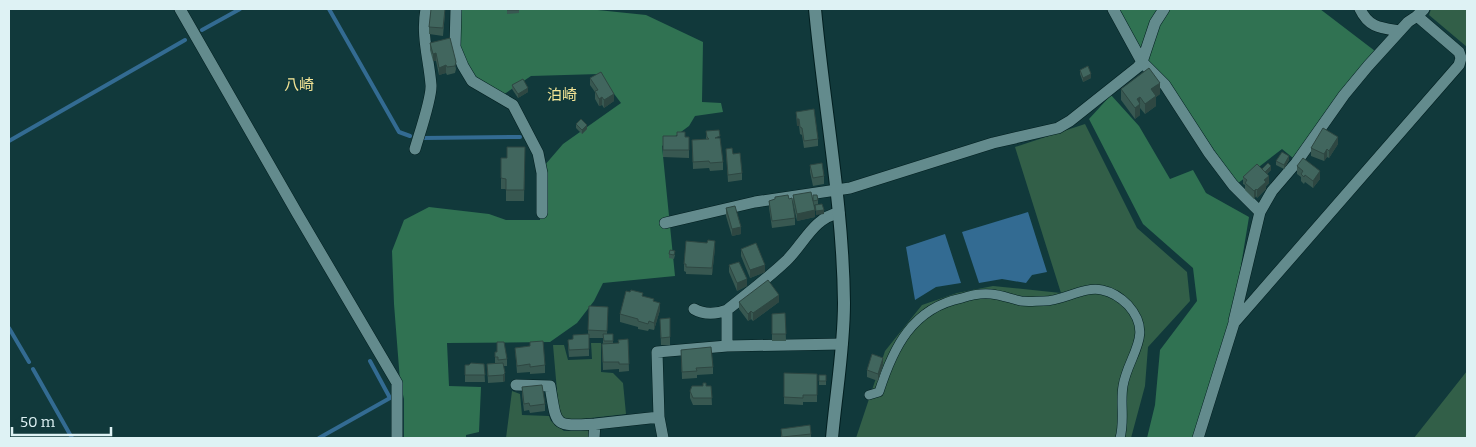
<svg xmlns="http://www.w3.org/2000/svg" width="1476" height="447" viewBox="0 0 1476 447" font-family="Bitter,'Noto Sans JP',serif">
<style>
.green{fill:#325f48}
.forest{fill:#307252}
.water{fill:#336b92}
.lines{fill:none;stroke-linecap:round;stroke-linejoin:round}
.stream{stroke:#336b92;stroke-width:4}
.pedestrian-casing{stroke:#021f20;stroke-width:10}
.minor-casing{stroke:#021f20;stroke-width:12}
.tertiary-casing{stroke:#021f20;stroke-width:14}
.pedestrian{stroke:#638b8d;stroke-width:9}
.minor{stroke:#638b8d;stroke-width:11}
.tertiary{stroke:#638b8d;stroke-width:12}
.wall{fill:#385851}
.shaded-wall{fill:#2e4742}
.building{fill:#41665e;stroke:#2e4742}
.labels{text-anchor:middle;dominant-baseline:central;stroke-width:4;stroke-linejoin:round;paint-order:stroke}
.quarter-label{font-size:15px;fill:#f4e596;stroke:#11393b}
</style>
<rect width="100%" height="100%" fill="#11393b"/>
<!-- green -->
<path class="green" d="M1431,9H1467V47L1429,15Z
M1085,124L1137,228L1187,272L1190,301L1148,347L1145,386L1131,438H856L885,351L922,305L957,293L993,286L1061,293L1015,147Z
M591,343H601V372L613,373L623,383L626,414L564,421L559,414L553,345H564L568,360L592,359Z
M1467,371V438H1414Z
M512,391L520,394L522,415L549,416L551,421L564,431L591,430L589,438H506Z"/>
<!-- forest -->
<path class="forest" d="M461,9H588L646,15L703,42L702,102L721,103L723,112L695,116L689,126L662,146L675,276L603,283L594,301L577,323L550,342L447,343L449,386L481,387L479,432L466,435V438H404V399L400,381L394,304L392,251L404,220L429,207L489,214L506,220H540L538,173L563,144L621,103L599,74L531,76L503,95L475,78L460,55Z
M1118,9H1160L1141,49Z
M1169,9H1320L1375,51L1293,158L1282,149L1237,184L1171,86L1146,58L1159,24Z
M1111,95L1139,126L1170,179L1193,170L1206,193L1249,217L1233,314L1194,438H1147L1155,405L1160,350L1197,301L1193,268L1143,224L1089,119Z"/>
<!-- water -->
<path class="water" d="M1028,212L1047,272L1032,275L1026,283L1002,279L979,283L962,232Z
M945,234L961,283L936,287L915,300L906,247Z"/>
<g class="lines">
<!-- stream -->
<path class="stream" d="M329,9L399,132L410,136
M202,30L240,9
M423,138L520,137
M9,141L185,40
M9,328L29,362
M33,369L72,438
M319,438L390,398L370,361"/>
<!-- pedestrian casing -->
<g class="pedestrian-casing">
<path id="pedestrian" d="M869,395L879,392C893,348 912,308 962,298C971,295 981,293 991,294C1002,295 1011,299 1021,301C1028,302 1036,301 1044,301C1063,301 1083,286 1102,290C1112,292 1121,298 1128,305C1155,335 1128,355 1123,386C1120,403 1125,421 1120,438"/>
</g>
<!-- minor casing -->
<g class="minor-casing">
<path id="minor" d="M180,9L297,213L397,383V438
M456,9L455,47L463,66L472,81L513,105L538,153L542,173V213
M1113,9L1142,62L1165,85L1209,153L1233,185L1260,212
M1360,9C1369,28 1381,28 1400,31
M415,149C419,135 432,98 431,85C429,59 421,36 426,9
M665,223L755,202L850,188L993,143L1058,128L1070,121L1138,67L1142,62L1155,23L1164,9
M694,309C704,315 717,314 727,310
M1234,321L1260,212L1272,191L1296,163L1344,95L1368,66L1408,22L1417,16
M727,346V310C747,294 768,278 786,261C803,245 814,217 839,213
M516,385L550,386C557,427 553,426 595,424
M594,438L595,424L659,417
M663,438L659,417L657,352L727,346L842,344
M1198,438L1234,323L1459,65L1461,58L1459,52L1417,16L1424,9"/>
</g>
<!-- tertiary casing -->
<g class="tertiary-casing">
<path id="tertiary" d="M815,9C824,107 843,204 844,303C844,348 836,393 832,438"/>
</g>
<!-- pedestrian -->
<use href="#pedestrian" class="pedestrian"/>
<!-- minor -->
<use href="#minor" class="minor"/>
<!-- tertiary -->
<use href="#tertiary" class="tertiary"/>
</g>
<!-- wall -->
<path class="wall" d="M507,9L519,10V13L507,14Z
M445,13L443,36L429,34V27Z
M450,38L456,69L455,73L447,75L446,73L439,75L436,61H433L430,50V43Z
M1080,70L1091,78L1083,82L1080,74Z
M590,78L614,101L604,108L602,105L599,106L595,99V92L590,85Z
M512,85L528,92L518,98L512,89Z
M1121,89L1160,94L1156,97V106L1145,114L1140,108V115L1135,119L1121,100Z
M796,112L818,139V146L804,148L802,135L800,134L799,126H797Z
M576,124L587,129L582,134L576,128Z
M706,131L723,162V170L710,171L709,168L693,169L692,140L706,139Z
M663,136L689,137V158L663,157Z
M1338,144L1329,158L1327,157L1324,161L1311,156V148Z
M525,147L524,201H506V189H501V178L507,158Z
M726,149L733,154L742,173V180L728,182Z
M1289,160L1284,169L1276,165V161Z
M810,165L824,176V184L813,186L810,172Z
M1297,166L1320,179L1313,188L1305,182L1304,184L1301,181V177L1297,174Z
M1262,169L1271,170L1267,174L1269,183L1266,186V189L1257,198L1256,196L1254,199L1245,190V185L1243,184V177Z
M793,195L813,198L818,200V204L814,205L815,217L797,221L793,203Z
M775,197L789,199L795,218V225L772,228L769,208V201L775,200Z
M726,208L741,234L732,236L726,216Z
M715,248L712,275L686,274V272L684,271V264Z
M741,249L765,272L750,278L741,256Z
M669,254L675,255L674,259L669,258Z
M729,265L747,286L737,291L729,272Z
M643,296L654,301L660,310L654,330L649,329L648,331L638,329V327L620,322V314Z
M739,302H779L753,321L751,319L748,321L739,309Z
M589,306L608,307L607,334H613V344L619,343L628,339L629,371L619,372V369L603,370L602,344H603V338H589V356L569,357L568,347V340L573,339L588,334Z
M785,313L786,341H772V314Z
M670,318V345H661L660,319Z
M530,342L545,365V373L530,374V372L517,373L515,348L530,346Z
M681,350L713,367V374L697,375V378L682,379Z
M495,352L507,359V366H503L505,381L503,382L488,383L487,364L495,363Z
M484,364L485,382H465V365Z
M883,365L878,381L867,377V370Z
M784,373L817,374V402H803V405L784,404Z
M819,375H826V385H819Z
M706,386H711L712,405H693L690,398V391Z
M522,387L545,404V411L530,413L529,410L524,411L522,395Z
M781,429L811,434V438H781Z"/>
<!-- shaded-wall -->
<path class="shaded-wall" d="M436,53V61H433V54Z
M446,65V73L439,75V68Z
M1091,74V78L1083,82V78Z
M1160,83V94L1156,97V106L1145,114V104L1151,89Z
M528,88V92L518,98V94Z
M614,94V101L604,108V100Z
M602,97V105L599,106V99Z
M1140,97V115L1135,119V108L1137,99Z
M797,119H799V126H797Z
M587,125V129L582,134V130Z
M1338,137V144L1329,158V151Z
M1327,149V157L1324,161V154Z
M1289,156V160L1284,169V165Z
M1271,166V170L1264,176V173Z
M1320,171V179L1313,188V181Z
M1269,176V183L1266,186V189L1257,198V190L1264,180Z
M1256,189V196L1254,199V191Z
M815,210V217L797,221V214Z
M824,210V214L816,215V211Z
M741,227V234L732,236V229Z
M715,241V248L712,275V268Z
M765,265V272L750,278V270Z
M747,279V286L737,291V283Z
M779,295V302L753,321V313Z
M660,303V310L654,330V323Z
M751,311V319L748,321V314Z
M883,358V365L878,381V374Z
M505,373V381L503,382V375Z"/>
<!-- building -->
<path class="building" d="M431,9H445L443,28L429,27Z
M507,9H519V10H507Z
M450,38L456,62L455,66L447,67L446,65L439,68L436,53L433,54L430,43Z
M1088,66L1091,74L1083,78L1080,70Z
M1149,68L1160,83L1151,89L1156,96L1145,104L1140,97L1137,99L1140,104L1135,108L1121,89Z
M601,72L614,94L604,100L602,97L599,99L595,91L598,90L590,78Z
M523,79L528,88L518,94L512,85Z
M814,109L818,139L804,141L802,128L800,127L799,119H797L796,112Z
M581,119L587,125L582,130L576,124Z
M1323,128L1338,137L1329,151L1327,149L1324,154L1311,148Z
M719,130L720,136L715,138H720L723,162L710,163L709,161L693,162L692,140L709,139L707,137L706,131Z
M677,132H685V137H689V150H663V136H677Z
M507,147H525L524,190H506V179L501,178V158H507Z
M732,148L733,154L740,153L742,173L728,175L726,149Z
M1282,152L1289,156L1284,165L1276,161Z
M1303,158L1320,171L1313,181L1305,175L1304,177L1301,174L1303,171L1297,166Z
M822,163L824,176L813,178L810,165Z
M1268,163L1271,166L1265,172L1262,169Z
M1257,164L1269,176L1264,180L1266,182L1257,190L1256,189L1254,191L1245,183L1247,180L1243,177Z
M811,192L815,210L797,214L793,195Z
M788,195L789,199L792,198L795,218L772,221L769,201L775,199V197Z
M813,195H817L818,200L813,201Z
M822,204L824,210L816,211L815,205Z
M735,206L741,227L732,229L726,208Z
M708,240L715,241L712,268L686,267V264H684L686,241L707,243Z
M756,243L765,265L750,270L741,249Z
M670,250L675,251L674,255L669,254Z
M739,262L747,279L737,283L729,265Z
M768,280L779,295L753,313L751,311L748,314L739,302Z
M631,290L643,293L642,296L654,299L653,301L660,303L654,323L649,321L648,324L638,321V319L620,314L626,291L630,292Z
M589,306L608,307L607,331L588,330Z
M785,313L786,334H772V314Z
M670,318V337L661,338L660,319Z
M589,334V349L569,350L568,340L573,339V335Z
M603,334H613V341H604Z
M628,339L629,364H619V362H603L602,344L619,343L618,340Z
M543,341L545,365L530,367V364L517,366L515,348L530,346V342Z
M497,342H504L507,359L498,360V357H495V352H497Z
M711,347L713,367L696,368L697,371L682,372L681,350Z
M872,354L883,358L878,374L867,370Z
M471,363L484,364L485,375H465V365H469Z
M503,363L505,373L503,375L488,376L487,364Z
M784,373L817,374V395H803V398L784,397Z
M819,375H826V381H819Z
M703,383H706V386H711L712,398H693L690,391L692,386H703Z
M542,385L545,404L530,406L529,403L524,404L522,387Z
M810,425L811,434L782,437L781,429Z"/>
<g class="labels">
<!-- quarter labels -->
<g class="quarter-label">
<text x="299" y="85">八崎</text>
<text x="562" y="95">泊崎</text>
</g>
</g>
<!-- border -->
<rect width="1476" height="447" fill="none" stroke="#def2f4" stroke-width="20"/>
<!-- scale -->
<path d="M12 427v8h99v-8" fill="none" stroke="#def2f4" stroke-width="2.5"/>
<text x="20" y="427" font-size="15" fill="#def2f4" stroke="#11393b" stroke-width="4" paint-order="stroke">50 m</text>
</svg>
